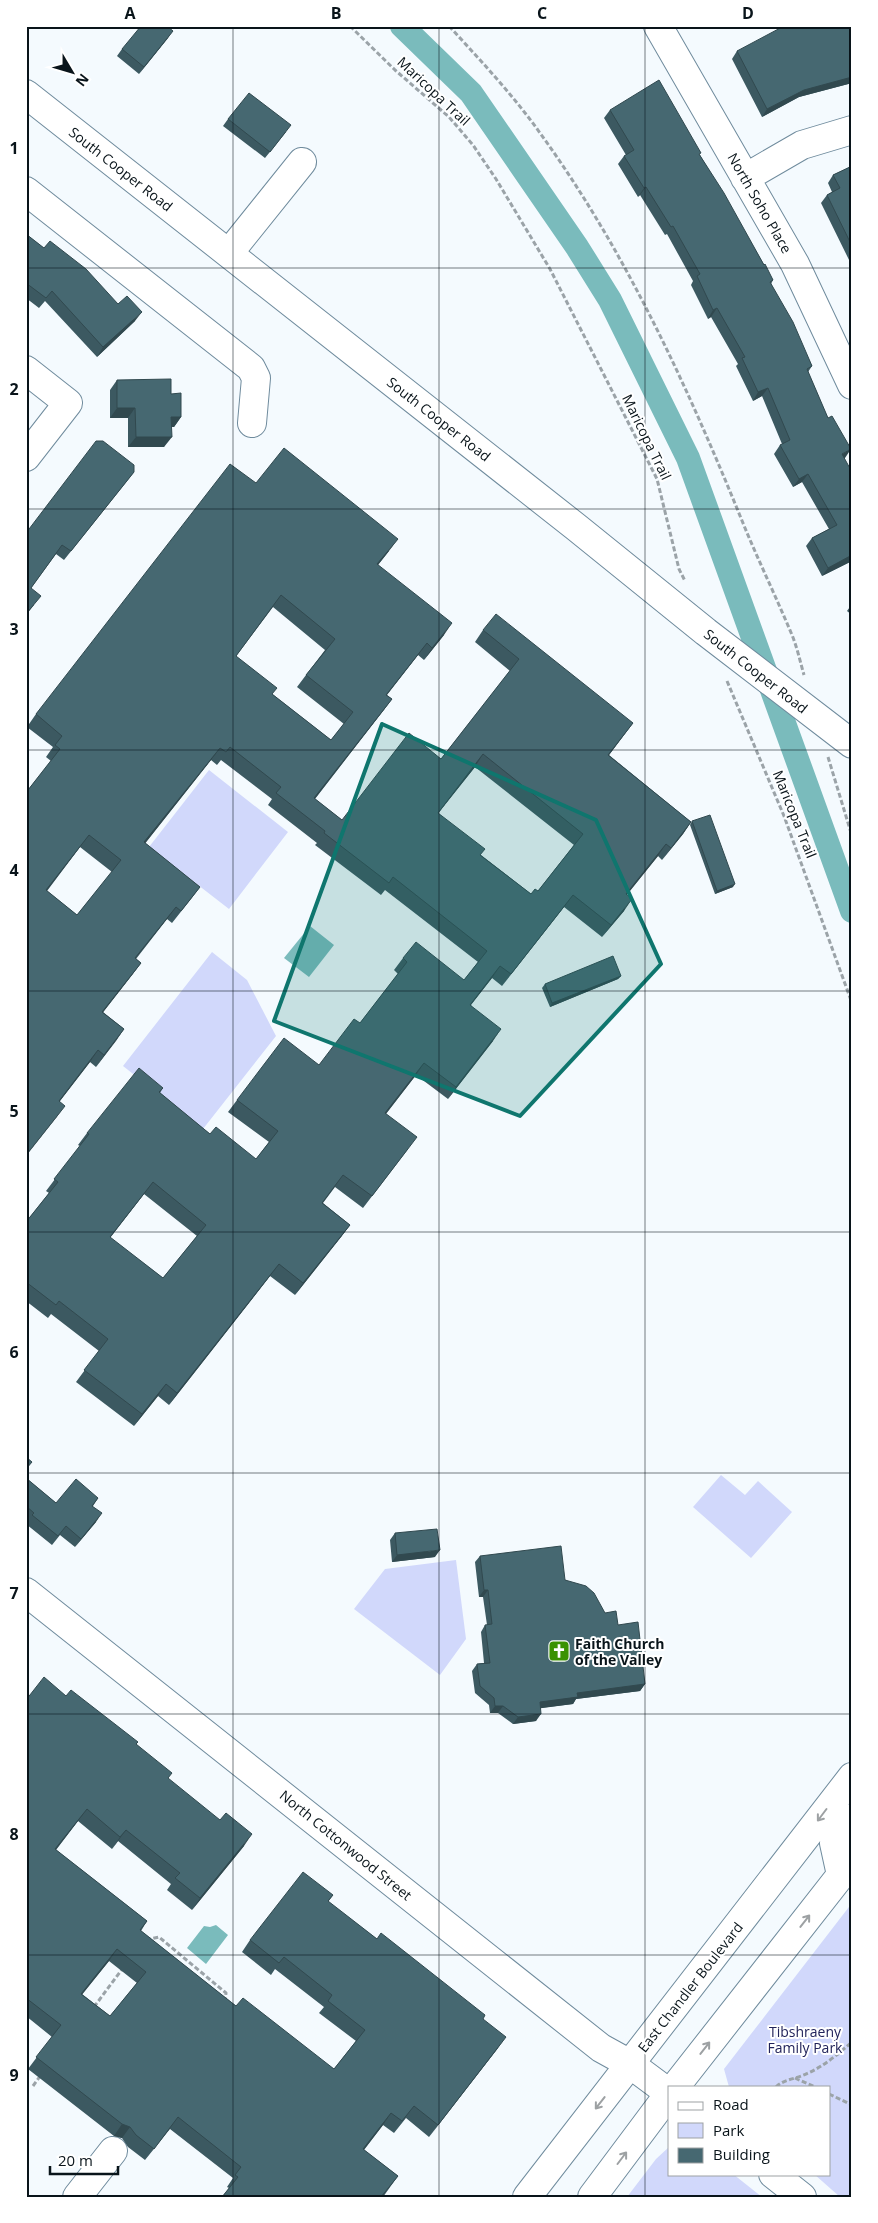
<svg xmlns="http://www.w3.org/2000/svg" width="878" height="2223" viewBox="0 0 878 2223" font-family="'Open Sans',sans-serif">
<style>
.green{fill:#d1d8fb}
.water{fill:#7abbbc}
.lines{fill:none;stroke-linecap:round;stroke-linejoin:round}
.canal{stroke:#7abbbc;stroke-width:24}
.minor-casing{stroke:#6f8b9d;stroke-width:30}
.major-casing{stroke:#6f8b9d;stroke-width:30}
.path{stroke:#9ba3a8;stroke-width:3;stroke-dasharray:5 2.5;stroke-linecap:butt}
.minor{stroke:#fff;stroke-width:28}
.major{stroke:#fff;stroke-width:28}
.wall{fill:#3c5961;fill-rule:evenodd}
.shaded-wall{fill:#31494f}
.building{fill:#466871;stroke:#31494f;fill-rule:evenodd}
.oneway{stroke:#9da1a3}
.marked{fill:#0f766e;fill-opacity:0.2;stroke:#0f766e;stroke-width:4;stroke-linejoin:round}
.grid{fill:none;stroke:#09141a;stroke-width:1;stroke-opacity:0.55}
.labels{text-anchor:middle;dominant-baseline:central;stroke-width:4;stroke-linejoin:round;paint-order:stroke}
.street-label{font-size:14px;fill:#09141a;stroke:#fff}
.poi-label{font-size:14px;font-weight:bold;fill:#09141a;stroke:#fff;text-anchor:start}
.park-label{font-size:14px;fill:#21235a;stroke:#fff}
.neatline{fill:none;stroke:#09141a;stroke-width:2}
.grid-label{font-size:16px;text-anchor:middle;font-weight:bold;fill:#09141a}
</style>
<rect width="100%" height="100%" fill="#f4fafe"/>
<!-- green -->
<path class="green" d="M209,770L288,832L229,909L149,847Z
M212,952L247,980L276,1036L203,1129L123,1066Z
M721,1475L745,1495L758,1481L792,1512L751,1558L693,1507Z
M456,1560L466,1639L440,1675L354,1609L385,1569Z
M852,1903V2197H840L814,2174H829V2087H729L724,2069Z
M669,2147V2174H733L762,2197H627L656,2159Z"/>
<!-- water -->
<path class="water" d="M310,926L334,945L309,977L284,958Z
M216,1925L228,1935L206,1964L187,1948L204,1926L210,1927Z"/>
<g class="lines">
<!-- canal -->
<path class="canal" d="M402,26L471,93L577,247L610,300L688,458L852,911"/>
<!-- minor casing -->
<g class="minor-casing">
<path id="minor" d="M658,26L795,264L852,385
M745,178L802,145L852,130
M26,191L251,368L256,378L252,423
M229,253L302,162
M26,370L68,403L26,457
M26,1592L601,2048L630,2064L669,2093
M773,2174L802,2197
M77,2197L113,2151"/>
</g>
<!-- major casing -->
<g class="major-casing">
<path id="major" d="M26,94L576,527L706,632L852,744
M841,1875L834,1843L852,1818
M675,2087L852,1861
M527,2197L852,1777
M592,2197L669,2094"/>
</g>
<!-- path -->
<path class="path" d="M350,26L395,70L449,117L473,145L496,179L550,269L657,479L679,569L685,581
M449,26C481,61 513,95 540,133C627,253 689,390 745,528C760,564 777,599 792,635C797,647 800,661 804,675
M727,681L784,816L852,1003
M828,757L852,836
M146,1940L159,1937L226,1993L225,2001
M94,2007L123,1968
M795,2078L815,2087
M33,2086L41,2075
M776,2087C784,2079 796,2079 806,2074C823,2067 838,2054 852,2042
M829,2094L852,2105"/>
<!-- minor -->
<use href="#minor" class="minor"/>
<!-- major -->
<use href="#major" class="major"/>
</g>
<!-- wall -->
<path class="wall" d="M852,26V83L799,97L762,117L732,59L737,51L814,28Z
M168,38L139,74L117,56L122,49Z
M610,110L700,155L773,280L771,284L812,366L808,372L845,458H844L852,561L822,576L806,546L812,538L829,529L802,482L793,487L774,454L780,445L782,444L762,396L753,401L736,366L738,364L711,317L708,319L691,285L693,281L667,234L665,235L640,195L638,197L618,164L624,156L626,155L604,118Z
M228,119L286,132L265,158L223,126Z
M852,166V266L821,203L827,195L832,192L828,183L833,175Z
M26,234L135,321L97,357L45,301L39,308L26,298Z
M117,380L171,394L181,417L174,427H171L164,447H128V418H110V390Z
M134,472L127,481L64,560L56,554L31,588L34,605L26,615V533Z
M256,483L389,551L378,565L444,635L424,660L418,655L387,695L392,699L383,711L315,799L342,820L441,759L510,671L475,642L483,630L633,723L609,755L691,822L683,834L662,860L658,856L627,894L624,911L602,937L564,907L502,986L492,978L471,1005L493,1041L448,1099L416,1075L386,1114L408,1149L363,1208L335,1187L323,1203L350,1225L341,1237L295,1295L270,1276L169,1405L158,1396L134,1426L76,1382L99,1351L51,1314L48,1318L26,1301V1222L49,1193L46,1191L80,1146L78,1145L87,1133L163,1088L160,1093L210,1134L256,1159L269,1142L228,1112L237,1100L319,1065L360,1023L398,974L394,970L403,958L464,980L478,962L385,890L381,895L315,845L317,843L268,805L272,799L221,760L217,765L211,760L145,843L200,887L191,899L172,923L167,919L136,959L141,963L132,975L103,1012L124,1029L96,1067L90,1062L59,1102L56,1118L28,790L51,761L46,757L53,747L27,727L36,714ZM273,607L325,650L306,675L297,687L344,724L331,740L272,694L236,656ZM475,767L574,845L538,891L531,894L481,855L438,813ZM80,847L112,872L77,915L47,891ZM144,1194L197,1236L163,1278L110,1238Z
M852,604V615L847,611Z
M692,821L733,887L715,894L690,825Z
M621,976L618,979L550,1007L542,988L545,984Z
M26,1478L56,1503L98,1498L93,1506L96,1522L75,1547L60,1535L52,1545L26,1524L28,1521L26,1520Z
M395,1533L435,1557L392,1562L390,1540Z
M480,1556L565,1580L605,1613L618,1625L645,1684L640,1691L576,1699L573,1704L540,1708L536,1721L513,1724L498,1713H490L489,1705L475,1693L472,1671L477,1664L484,1663L481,1632L485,1625H487L483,1597H479L475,1562Z
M66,1696L136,1744L168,1779L244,1846L192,1910L167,1890L171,1884L118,1841L112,1849L78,1821L56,1850L147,1921L141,1931L236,2006L334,2069L356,2041L319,2013L324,2007L275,1969L271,1975L242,1952L250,1940L333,1895L328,1902L483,2019L498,2048L429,2137L406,2118L394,2133L383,2125L364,2150L398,2176L383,2197H222L229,2188L227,2187L233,2178L170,2129L145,2160L128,2147L122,2138L114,2136L28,2069L52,2037L26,2016V1700ZM109,1961L137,1983L110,2016L82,1994Z"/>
<!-- shaded-wall -->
<path class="shaded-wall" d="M173,31L168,38L139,74L144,67Z
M852,77V83L799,97L762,117L767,109L804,90Z
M646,187L640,195L638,197L644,188Z
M717,308L711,317L708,319L713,310Z
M142,312L135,321L97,357L103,347Z
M768,388L762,396L753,401L758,392Z
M117,408H135L128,418H110Z
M171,417H181L174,427H164Z
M136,437H172L164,447H128Z
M851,449L845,458L836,463L842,454Z
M808,474L802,482L793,487L799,479Z
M398,539L389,551L369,576L377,564Z
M852,555V561L822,576L828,568Z
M452,623L444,635L424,660L432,648Z
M427,643L418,655L377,707L386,695Z
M392,699L383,711L306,810L314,798Z
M633,723L600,767L608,755Z
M220,748L211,760L136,855L144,842Z
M483,754L475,767L429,825L438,813Z
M691,822L683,834L662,860L671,848Z
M89,835L80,847L38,902L46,890Z
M666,844L658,856L618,906L626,894Z
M735,884L733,887L715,894L717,891Z
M573,895L564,907L502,986L511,974Z
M632,899L624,911L602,937L611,925Z
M176,907L167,919L126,970L135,958Z
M141,963L132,975L94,1024L102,1012Z
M500,966L492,978L461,1017L470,1005Z
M621,976L618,979L550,1007L552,1003Z
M124,1029L116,1041L96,1067L104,1055Z
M501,1029L493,1041L448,1099L456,1087Z
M98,1050L90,1062L50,1114L59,1101Z
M424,1063L416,1075L377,1125L385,1113Z
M65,1106L56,1118L26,1156V1155Z
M153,1182L144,1194L101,1249L110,1237Z
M350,1225L341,1237L295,1295L303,1283Z
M279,1264L270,1276L169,1405L177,1393Z
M166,1384L158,1396L134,1426L142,1414Z
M102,1513L96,1522L75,1547L81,1539Z
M440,1550L435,1557L392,1562L397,1555Z
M484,1590H488L483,1597H479Z
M645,1684L640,1691L576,1699L573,1704L535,1709L540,1702L577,1693Z
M495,1706H503L498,1713H490Z
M541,1714L536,1721L513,1724L518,1717Z
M87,1809L78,1821L47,1861L55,1849Z
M126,1830L118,1841L112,1849L120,1837Z
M252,1834L244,1846L192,1910L200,1898Z
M117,1949L109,1961L73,2006L81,1994Z
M506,2037L498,2048L429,2137L438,2125Z
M391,2113L383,2125L355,2161L363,2149Z
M122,2124L130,2127L122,2138L114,2136Z"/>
<!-- building -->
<path class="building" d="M141,26H167L173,31L144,67L122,49Z
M784,26H814V28L818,26H852V77L804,90L767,109L737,51Z
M659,80L701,153L699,154L724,193L764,265L765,264L773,280L770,282L793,322L812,366L807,369L828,418L832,416L851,449L842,454L852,472V555L828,568L812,538L837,525L808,474L799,479L780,445L790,440L768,388L758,392L742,358L745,357L717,308L713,310L697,276L700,274L673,226L671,227L646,187L644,188L624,156L634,150L610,110Z
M249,93L291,125L270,152L228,119Z
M852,166V246L827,195L840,188L833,175Z
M26,234L44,248L50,241L86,269L118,304L127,296L142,312L103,347L52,291L46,298L26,283Z
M171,379V394L181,393V417H171L172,437H136L135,408H117V380Z
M96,441H103L134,465V472L71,551L62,545L31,588L41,596L26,614V533Z
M284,448L398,539L377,564L452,623L432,648L427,643L386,695L392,699L314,798L342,820L409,733L441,759L519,659L483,630L496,614L633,723L608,755L691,822L671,848L666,844L626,894L632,899L611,925L573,895L511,974L500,966L470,1005L501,1029L456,1087L424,1063L385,1113L417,1137L372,1196L343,1175L322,1203L350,1225L303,1283L279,1264L177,1393L166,1384L142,1414L84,1370L108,1339L59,1301L56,1305L26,1282V1222L58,1182L54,1179L89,1134L87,1133L139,1068L163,1088L159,1092L210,1134L216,1127L256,1159L278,1131L237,1100L284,1038L319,1065L354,1019L360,1023L407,962L403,958L416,942L464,980L487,951L393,877L389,883L324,833L325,831L276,793L281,787L230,747L226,752L220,748L144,842L200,887L181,911L176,907L135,958L141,963L102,1012L124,1029L104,1055L98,1050L59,1101L65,1106L26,1155V789L28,790L60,749L55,745L62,736L36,714L230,464L256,483ZM281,595L335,639L306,675L353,712L331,740L272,694L277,688L236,656ZM483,754L583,834L538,891L535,889L531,894L480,855L485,849L438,813ZM89,835L121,860L77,915L46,890ZM153,1182L206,1225L163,1278L110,1237Z
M710,815L735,884L717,891L692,821Z
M613,956L621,976L552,1003L545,984Z
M26,1457L32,1462L26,1469Z
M26,1478L56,1503L76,1479L98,1498L92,1506L102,1513L81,1539L66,1526L58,1536L32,1515L34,1513L26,1506Z
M437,1529L440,1550L397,1555L395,1533Z
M561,1546L565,1580L586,1586L594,1593L605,1613L616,1611L618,1625L638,1622L645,1684L577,1693L578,1697L540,1702L541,1714L518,1717L503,1706H495L494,1698L480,1686L477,1664L490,1663L485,1625L492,1624L488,1590H484L480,1556Z
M44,1677L66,1696L71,1690L138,1742L136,1744L172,1773L168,1778L220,1820L226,1813L252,1834L200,1898L175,1878L180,1873L126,1830L120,1837L87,1809L55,1849L147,1921L140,1930L236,2006L243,1998L334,2069L365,2030L328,2001L332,1995L284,1957L279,1963L250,1940L303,1872L333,1895L328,1901L377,1939L381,1933L485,2015L483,2019L506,2037L438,2125L414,2106L402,2121L391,2113L363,2149L398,2176L381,2197H222L238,2177L235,2175L241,2167L178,2117L154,2149L136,2135L130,2127L122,2124L36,2057L61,2025L26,1998V1700ZM117,1949L146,1972L110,2016L81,1994Z"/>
<!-- one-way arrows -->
<defs><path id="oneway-shaft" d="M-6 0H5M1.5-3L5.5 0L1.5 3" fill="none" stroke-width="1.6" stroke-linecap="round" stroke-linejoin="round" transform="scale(1.25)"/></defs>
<g class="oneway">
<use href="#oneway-shaft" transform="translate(822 1815) rotate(127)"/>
<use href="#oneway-shaft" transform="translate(805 1921) rotate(-52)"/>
<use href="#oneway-shaft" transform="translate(705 2048) rotate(-52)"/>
<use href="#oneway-shaft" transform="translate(600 2103) rotate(128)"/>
<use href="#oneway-shaft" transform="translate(622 2158) rotate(-53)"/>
</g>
<!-- marked area -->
<path class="marked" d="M382,724L596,820L661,964L520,1116L274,1021Z"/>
<!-- grid -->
<path class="grid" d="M233,26V2197M439,26V2197M645,26V2197M26,268H852M26,509H852M26,750H852M26,991H852M26,1232H852M26,1473H852M26,1714H852M26,1955H852"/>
<!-- icons -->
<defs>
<g id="church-square" transform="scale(1.125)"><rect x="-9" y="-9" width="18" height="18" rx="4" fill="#3a9202" stroke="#fff"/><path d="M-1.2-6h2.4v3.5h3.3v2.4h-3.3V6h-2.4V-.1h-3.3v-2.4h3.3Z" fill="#fff"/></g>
</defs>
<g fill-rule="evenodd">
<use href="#church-square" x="559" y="1651"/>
</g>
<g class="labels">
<!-- street labels -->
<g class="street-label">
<text transform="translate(434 91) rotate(43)">Maricopa Trail</text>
<text transform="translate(121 169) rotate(38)">South Cooper Road</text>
<text transform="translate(760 203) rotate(60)">North Soho Place</text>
<text transform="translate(439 419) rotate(38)">South Cooper Road</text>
<text transform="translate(647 437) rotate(64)">Maricopa Trail</text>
<text transform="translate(756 671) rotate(38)">South Cooper Road</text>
<text transform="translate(795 814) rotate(68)">Maricopa Trail</text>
<text transform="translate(346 1845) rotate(39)">North Cottonwood Street</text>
<text transform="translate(690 1987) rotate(-52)">East Chandler Boulevard</text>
</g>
<!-- poi labels -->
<g class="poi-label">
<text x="575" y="1643">Faith Church<tspan x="575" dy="16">of the Valley</tspan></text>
</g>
<!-- park labels -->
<g class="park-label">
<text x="805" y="2031">Tibshraeny<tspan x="805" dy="16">Family Park</tspan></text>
</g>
</g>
<!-- border -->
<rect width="878" height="2223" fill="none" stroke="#ffffff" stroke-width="55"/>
<!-- legend -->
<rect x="668" y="2086" width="162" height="90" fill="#ffffff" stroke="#9da1a3"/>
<rect x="678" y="2102" width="25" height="8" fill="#ffffff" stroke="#9da1a3"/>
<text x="713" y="2110" font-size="15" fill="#09141a">Road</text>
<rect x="678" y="2123" width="25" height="15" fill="#d1d8fb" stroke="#9da1a3"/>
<text x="713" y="2136" font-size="15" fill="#09141a">Park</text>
<rect x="678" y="2148" width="25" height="15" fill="#466871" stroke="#9da1a3"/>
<text x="713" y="2160" font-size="15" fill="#09141a">Building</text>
<!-- north arrow -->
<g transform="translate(72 72) rotate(128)" stroke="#ffffff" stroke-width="4" paint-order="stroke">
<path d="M0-4L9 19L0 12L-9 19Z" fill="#09141a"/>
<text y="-8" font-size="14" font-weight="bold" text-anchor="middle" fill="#09141a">N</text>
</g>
<!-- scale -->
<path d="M50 2166v8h68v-8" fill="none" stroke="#09141a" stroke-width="2.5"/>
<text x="58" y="2166" font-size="15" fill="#09141a" stroke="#ffffff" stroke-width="4" paint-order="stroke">20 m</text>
<rect x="28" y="28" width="822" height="2168" class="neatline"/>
<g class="grid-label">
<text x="130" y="19">A</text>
<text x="336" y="19">B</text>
<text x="542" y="19">C</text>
<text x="748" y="19">D</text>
<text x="14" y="154">1</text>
<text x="14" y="395">2</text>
<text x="14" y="635">3</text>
<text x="14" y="876">4</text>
<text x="14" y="1117">5</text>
<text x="14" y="1358">6</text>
<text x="14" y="1599">7</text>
<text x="14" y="1840">8</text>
<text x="14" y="2081">9</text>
</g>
</svg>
